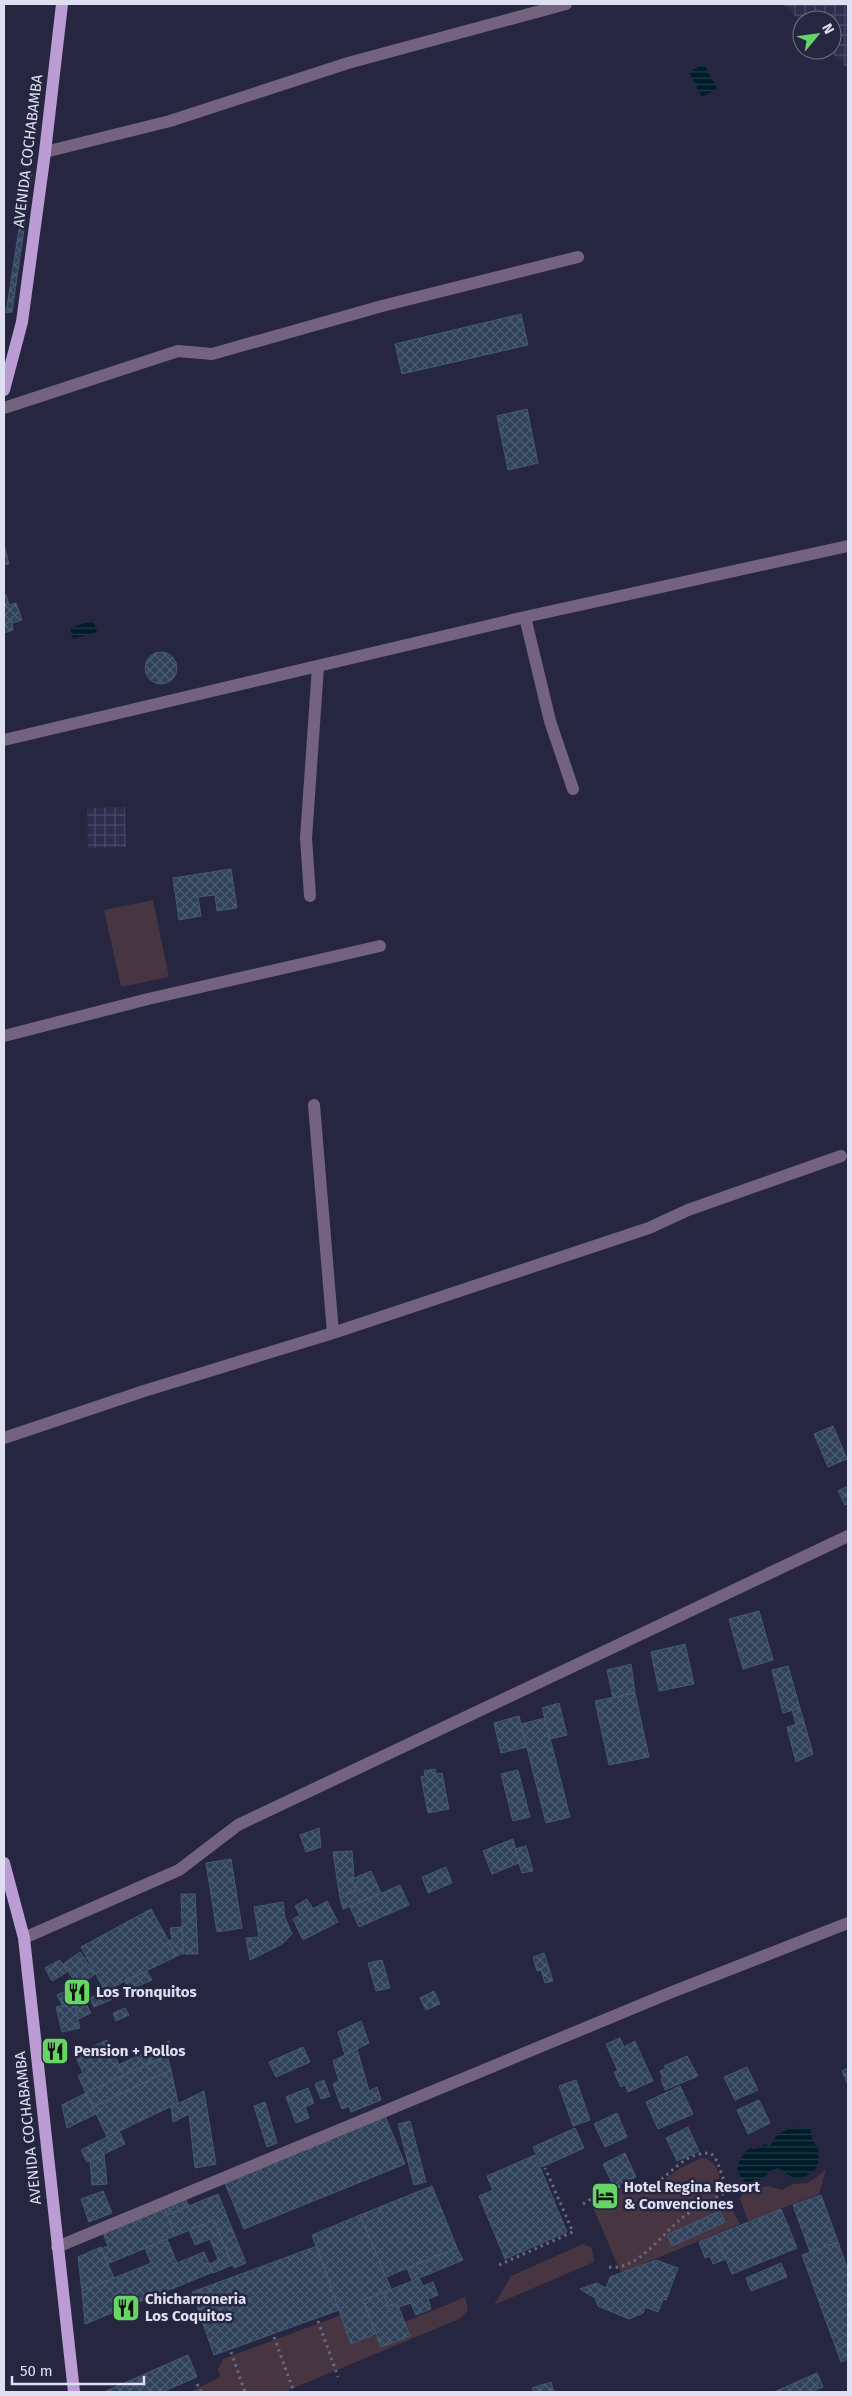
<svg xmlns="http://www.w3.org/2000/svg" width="852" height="2396" viewBox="0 0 852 2396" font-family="'Fira Sans',sans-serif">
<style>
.industrial{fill:url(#industrial-grid)}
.grass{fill:#473641}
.water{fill:url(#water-rules)}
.building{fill:url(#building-cross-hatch);stroke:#455973}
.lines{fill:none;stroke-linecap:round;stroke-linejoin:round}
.path{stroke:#67677e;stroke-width:3;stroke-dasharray:2.5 4;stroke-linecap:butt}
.minor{stroke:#73637f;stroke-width:12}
.major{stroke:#bc9cd5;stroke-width:12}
.labels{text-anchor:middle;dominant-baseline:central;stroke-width:5;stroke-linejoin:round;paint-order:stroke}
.street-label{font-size:15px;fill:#dee0f1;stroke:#262640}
.poi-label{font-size:15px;font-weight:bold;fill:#dee0f1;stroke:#262640;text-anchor:start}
</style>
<defs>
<pattern id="industrial-grid" width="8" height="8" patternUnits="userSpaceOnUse" patternTransform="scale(1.25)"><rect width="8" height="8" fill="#2d2d4e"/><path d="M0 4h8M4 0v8" fill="none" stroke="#4b4b68"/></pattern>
<pattern id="water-rules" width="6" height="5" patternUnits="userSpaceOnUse" patternTransform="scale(1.25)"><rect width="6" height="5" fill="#001c28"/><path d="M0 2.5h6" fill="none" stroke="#253d48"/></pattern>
<pattern id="building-cross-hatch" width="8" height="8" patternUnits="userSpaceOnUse" patternTransform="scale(1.25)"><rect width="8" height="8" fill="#2f425a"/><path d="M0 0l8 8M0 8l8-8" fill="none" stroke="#4d5d72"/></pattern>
</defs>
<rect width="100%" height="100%" fill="#262640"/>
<!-- industrial -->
<path class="industrial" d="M783,4H848V69L829,50H832V20H802V23Z
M125,807L126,847L88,848L87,808Z"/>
<!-- grass -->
<path class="grass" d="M153,900L169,977L121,987L104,910Z
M701,2158C717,2157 725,2181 715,2193L719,2202H725L732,2209L740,2224L621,2273L592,2205L621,2189L642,2193L652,2189L680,2168Z
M826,2169L819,2194L748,2221L740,2199L743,2192L768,2186L782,2190L793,2184L807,2183L816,2178Z
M583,2244L592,2248L594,2262L494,2305L511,2276Z
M465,2297L468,2310L459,2319L284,2392H190L220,2377L218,2369L223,2359L341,2315L352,2344Z"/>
<!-- water -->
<path class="water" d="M704,64L717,89L702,97L689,72Z
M93,620L97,632L73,639L70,628Z
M793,2127L810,2128L813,2141L819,2151L818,2164L815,2170L802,2178L795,2179L778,2168C764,2172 760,2190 743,2180C733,2169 739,2157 750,2148L755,2149L766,2144L769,2147L778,2134Z"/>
<!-- building -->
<path class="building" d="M32,174L12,312L6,313L27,177Z
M521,314L528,345L402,374L395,344Z
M527,409L538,463L508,470L497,416Z
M4,544L9,564L4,565Z
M4,595H6L9,605L16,603L22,620L12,623L13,630L4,633Z
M145 668a16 16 0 1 1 32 0a16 16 0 1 1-32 0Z
M231,869L237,908L217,911L215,895L198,897L201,916L179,920L173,878Z
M833,1426L847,1459L828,1467L814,1434Z
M848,1486V1504L845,1505L838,1491Z
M759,1611L773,1660L743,1669L729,1619Z
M685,1644L694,1684L659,1691L651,1652Z
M631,1664L635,1693L613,1698L607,1670Z
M788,1666L800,1708L783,1713L772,1670Z
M635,1693L649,1757L609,1765L595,1701Z
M559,1703L567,1735L550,1739L542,1708Z
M800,1708L804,1722L796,1724L792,1710Z
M519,1716L527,1747L501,1753L494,1723Z
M545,1718L570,1817L546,1823L521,1724Z
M804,1722L813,1754L796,1762L787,1727Z
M435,1769L436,1774L442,1773L449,1809L428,1813L421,1777L425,1776L424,1771Z
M518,1770L530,1817L513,1821L501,1774Z
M319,1828L321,1847L306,1852L300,1835Z
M513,1839L519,1863L492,1874L483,1851Z
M526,1846L533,1871L522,1873L515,1849Z
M352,1851L354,1878L352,1879L356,1890L340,1898L333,1852Z
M231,1859L242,1928L217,1932L206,1863Z
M446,1867L452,1883L428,1893L422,1877Z
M371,1871L381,1893L343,1909L340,1898L356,1890L352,1879Z
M400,1885L409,1905L359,1927L350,1907Z
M181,1894H195L198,1954H183Z
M307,1899L313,1909L327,1901L338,1922L303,1940L293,1919L300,1915L295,1906Z
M283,1902L285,1918L292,1934L282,1944L250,1960L246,1938L259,1937L254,1907Z
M151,1909L177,1956L105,1991L81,1947Z
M182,1927L183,1953L177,1956L168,1941L172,1939L170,1928Z
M80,1952L95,1974L78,1986L63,1964Z
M544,1953L553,1981L545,1983L541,1970L537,1971L533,1957Z
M60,1960L67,1972L52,1981L45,1968Z
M382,1960L390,1988L376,1991L368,1963Z
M147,1971L152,1980L128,1990L125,1981Z
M76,1986L91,2013L78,2019L74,2003L63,2006L57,1995Z
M107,1991L111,2000L94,2007L90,1998Z
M434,1991L440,2004L426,2010L420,1998Z
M74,2003L80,2028L62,2032L56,2007Z
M125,2008L129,2015L116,2021L113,2013Z
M361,2021L369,2043L345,2055L338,2032Z
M620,2038L624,2047L635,2041L653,2081L628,2092L625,2085L621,2087L614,2072L618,2071L606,2044Z
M107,2040L124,2075L86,2093L78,2076L83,2073L75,2055Z
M169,2041L174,2052L124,2075L118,2065Z
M303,2047L310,2062L276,2077L269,2062Z
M357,2049L369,2091L377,2087L381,2100L351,2112L349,2106L342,2109L333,2084L339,2081L333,2061Z
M167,2055L171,2070L93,2107L86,2093Z
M687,2056L698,2076L665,2090L661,2079L663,2078L660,2071L666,2069L664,2066Z
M747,2067L758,2090L735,2100L724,2077Z
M848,2068V2085L842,2071Z
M171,2070L178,2103L107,2137L93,2107Z
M324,2080L330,2096L321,2099L315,2084Z
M576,2080L590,2120L573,2126L559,2086Z
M680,2086L693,2114L658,2129L646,2102Z
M308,2088L314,2103L305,2107L309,2118L296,2123L286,2097Z
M204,2091L216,2164L195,2168L189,2114L173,2122L171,2107Z
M86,2093L96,2114L67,2128L62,2105Z
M759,2100L770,2123L748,2134L737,2110Z
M265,2102L277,2143L267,2147L254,2106Z
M617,2113L627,2137L605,2147L594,2124Z
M385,2116L405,2164L244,2229L224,2181Z
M410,2121L426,2182L414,2185L398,2124Z
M688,2127L699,2151L677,2161L666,2138Z
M575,2128L584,2148L542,2167L533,2147Z
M119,2131L125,2144L87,2162L81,2150Z
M625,2153L636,2177L614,2187L603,2164Z
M104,2154L107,2184L92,2185L90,2161Z
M535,2155L567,2232L505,2259L479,2196L493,2190L487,2176Z
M432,2186L457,2248L386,2277L360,2215Z
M103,2191L112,2213L89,2222L81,2199Z
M218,2194L246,2263L234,2268L214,2220L175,2236L167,2215Z
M821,2195L838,2242L810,2252L793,2205Z
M184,2196L189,2206L167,2215L163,2205Z
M163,2205L175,2236L107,2264L101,2249L108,2246L102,2230Z
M781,2209L797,2248L732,2274L716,2235Z
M720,2211L725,2222L672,2246L667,2235Z
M360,2215L391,2289L363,2300L375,2334L351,2344L312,2235Z
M214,2220L232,2265L213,2273L209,2264L218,2260L210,2239L195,2245L189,2230Z
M716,2235L726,2259L713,2264L710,2256L705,2258L699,2242Z
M167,2239L177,2263L204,2252L213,2272L85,2324L82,2291L151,2263L145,2248Z
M838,2242L848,2271V2359L841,2362L802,2255Z
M317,2246L339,2310L214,2355L192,2292Z
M101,2247L114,2278L82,2291L78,2257Z
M457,2248L463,2260L412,2281L407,2268Z
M656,2260L678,2268L666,2300L663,2299L658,2312L645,2307L643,2313L629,2319L598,2306L595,2298L580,2289L597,2283L606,2288L610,2277Z
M781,2263L787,2277L751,2291L746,2278Z
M419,2278L423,2286L433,2282L438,2295L428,2299L431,2309L416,2315L411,2303L399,2307L397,2303L388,2306L383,2293Z
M383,2293L388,2306L397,2303L410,2336L381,2347L363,2300Z
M188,2355L197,2377L162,2392H104Z
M817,2373L823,2387L810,2392H774Z
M551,2382L554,2392H534L532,2388Z"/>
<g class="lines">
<!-- path -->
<path class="path" d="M583,2204C596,2196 609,2187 625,2186C634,2185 642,2190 652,2185C673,2174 683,2152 711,2153L717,2161L728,2192
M499,2265L573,2232L545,2168
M609,2267C637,2271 661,2235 681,2219C696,2206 717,2197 735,2188
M318,2321L338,2377
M274,2337L294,2392
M231,2352L245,2392
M197,2384L201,2392"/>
<!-- minor -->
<path class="minor" d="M45,152L170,121L348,63L566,4
M4,408L178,351L212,354L382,306L578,257
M525,617L550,721L573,789
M4,740L525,617L848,546
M310,896L306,838L318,667
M4,1036L148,999L380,946
M314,1105L333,1333
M4,1438L144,1391L333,1333L649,1228L688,1210L841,1156
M24,1938L179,1870L238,1825L848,1536
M57,2247L672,1992L848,1923"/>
<!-- major -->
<path class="major" d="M4,390L22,322L45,152L62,4
M4,1863L24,1938L74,2392"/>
</g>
<!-- icons -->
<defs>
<g id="restaurant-square" transform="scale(1.4375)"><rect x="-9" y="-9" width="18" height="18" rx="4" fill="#67d466" stroke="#262640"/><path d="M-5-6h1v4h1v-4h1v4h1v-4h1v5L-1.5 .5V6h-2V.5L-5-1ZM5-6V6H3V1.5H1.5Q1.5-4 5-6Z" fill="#111"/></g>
<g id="hotel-square" transform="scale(1.4375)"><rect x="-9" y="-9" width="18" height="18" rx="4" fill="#67d466" stroke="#262640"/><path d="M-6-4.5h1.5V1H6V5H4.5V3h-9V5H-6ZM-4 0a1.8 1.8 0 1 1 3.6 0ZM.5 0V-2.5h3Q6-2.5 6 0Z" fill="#111"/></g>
</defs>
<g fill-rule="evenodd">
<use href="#restaurant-square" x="77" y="1992"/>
<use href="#restaurant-square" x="55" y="2051"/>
<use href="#hotel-square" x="605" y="2196"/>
<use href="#restaurant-square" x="126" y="2308"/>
</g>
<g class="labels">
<!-- street labels -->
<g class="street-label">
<text transform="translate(28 151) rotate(-83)">AVENIDA COCHABAMBA</text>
<text transform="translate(28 2128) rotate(-96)">AVENIDA COCHABAMBA</text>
</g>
<!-- poi labels -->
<g class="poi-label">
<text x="96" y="1992">Los Tronquitos</text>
<text x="74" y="2051">Pension + Pollos</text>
<text x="624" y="2187">Hotel Regina Resort<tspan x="624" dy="17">&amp; Convenciones</tspan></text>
<text x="145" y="2299">Chicharroneria<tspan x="145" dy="17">Los Coquitos</tspan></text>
</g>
</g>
<!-- border -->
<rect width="852" height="2396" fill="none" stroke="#dee0f1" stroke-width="10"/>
<!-- north arrow -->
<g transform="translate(817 35) rotate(61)"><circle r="24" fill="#262640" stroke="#707087"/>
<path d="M0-4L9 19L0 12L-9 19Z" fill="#67d466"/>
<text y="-8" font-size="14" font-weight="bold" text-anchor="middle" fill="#dee0f1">N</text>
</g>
<!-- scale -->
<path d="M12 2376v8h132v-8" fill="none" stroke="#dee0f1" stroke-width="2.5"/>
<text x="20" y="2376" font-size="15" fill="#dee0f1" stroke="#262640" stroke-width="4" paint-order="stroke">50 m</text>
</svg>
